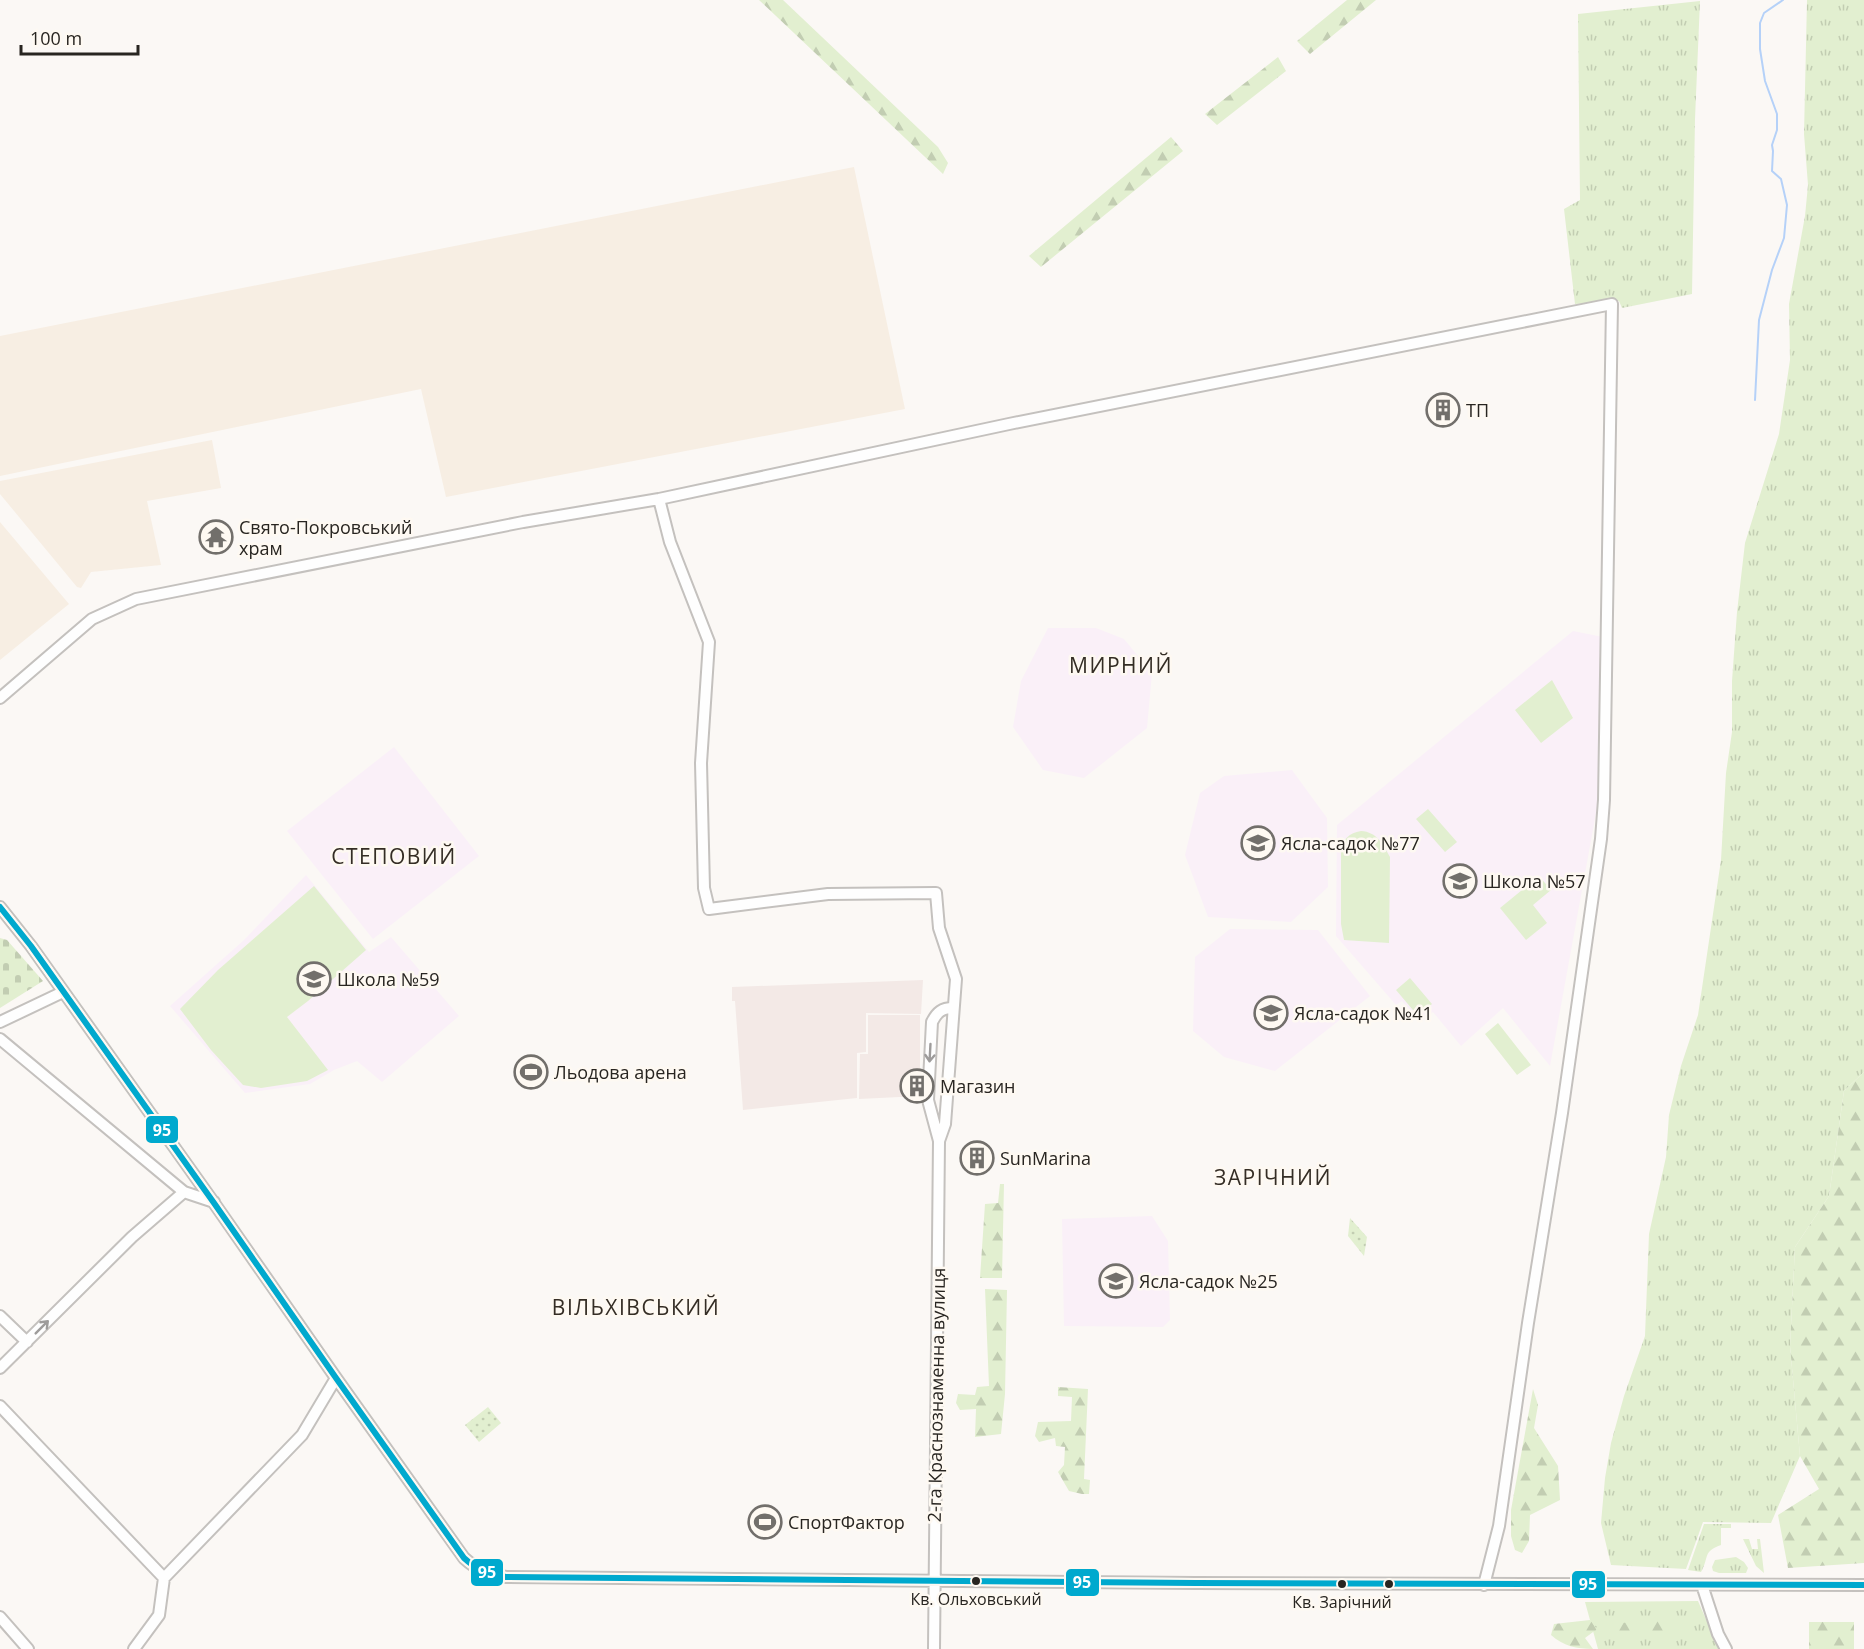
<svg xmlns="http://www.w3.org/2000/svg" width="1864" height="1649" viewBox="0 0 1864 1649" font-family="'Open Sans',sans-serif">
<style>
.commercial{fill:#f3e9e6}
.built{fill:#f7eee3}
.education{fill:#faf0f8}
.grass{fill:url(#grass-tufts)}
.forest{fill:url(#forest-firs)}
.cemetery{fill:url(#cemetery-stones)}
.park{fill:url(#park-dots)}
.garden{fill:#e2efd0}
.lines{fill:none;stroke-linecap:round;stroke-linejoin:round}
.stream{stroke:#b5d1f8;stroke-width:2}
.minor-casing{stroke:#c4c1be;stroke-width:14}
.minor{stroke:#fefefe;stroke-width:10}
.bus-1-casing{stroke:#fef9f2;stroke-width:10}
.bus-1{stroke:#00a9ce;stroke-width:6}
.oneway{stroke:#9e9c9b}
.bus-dot{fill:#282521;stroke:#fef9f2;stroke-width:2}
.labels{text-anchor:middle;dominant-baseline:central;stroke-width:5;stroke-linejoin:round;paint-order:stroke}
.bus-label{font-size:16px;fill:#282521;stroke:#fef9f2}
.poi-label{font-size:18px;fill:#282521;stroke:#fef9f2;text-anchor:start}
.street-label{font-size:18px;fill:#282521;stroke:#fef9f2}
.quarter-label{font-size:21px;letter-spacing:1.5px;fill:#342d25;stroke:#fef9f2}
.line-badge{stroke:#fef9f2;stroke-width:2}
.badge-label{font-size:16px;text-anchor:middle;font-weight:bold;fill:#fff}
</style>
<defs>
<pattern id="grass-tufts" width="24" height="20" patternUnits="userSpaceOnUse" patternTransform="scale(1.5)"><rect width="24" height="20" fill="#e2efd0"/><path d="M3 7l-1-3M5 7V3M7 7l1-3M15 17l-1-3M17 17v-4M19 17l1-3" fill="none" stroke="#c2cdb2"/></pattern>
<pattern id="forest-firs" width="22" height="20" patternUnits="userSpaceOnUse" patternTransform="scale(1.5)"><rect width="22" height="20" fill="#e2efd0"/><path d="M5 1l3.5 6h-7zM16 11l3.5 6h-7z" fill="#c2cdb2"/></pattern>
<pattern id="cemetery-stones" width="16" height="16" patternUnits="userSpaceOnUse" patternTransform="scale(1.5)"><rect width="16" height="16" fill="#e2efd0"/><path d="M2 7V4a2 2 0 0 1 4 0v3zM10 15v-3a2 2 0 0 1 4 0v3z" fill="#c2cdb2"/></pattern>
<pattern id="park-dots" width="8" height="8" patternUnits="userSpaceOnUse" patternTransform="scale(1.5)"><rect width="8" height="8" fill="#e2efd0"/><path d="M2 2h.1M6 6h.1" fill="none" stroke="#c2cdb2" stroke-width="1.8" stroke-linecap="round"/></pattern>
</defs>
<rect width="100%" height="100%" fill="#fbf8f5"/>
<!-- commercial -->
<path class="commercial" d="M923,980L921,1014L866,1013V1052L857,1053V1098L743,1110L735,1001H732V987Z
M868,1015H920V1096L859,1099L860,1054H868Z"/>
<!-- built -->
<path class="built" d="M854,167L905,409L446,497L421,389L0,476V336Z
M212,440L221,488L147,501L161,565L91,572L81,588L77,587L0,494V481Z
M0,522L69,604L0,660Z"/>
<!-- education -->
<path class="education" d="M1048,628H1096L1124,639L1152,673L1147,728L1084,778L1043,770L1013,727L1021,681Z
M1573,631L1603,637L1598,802L1550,1066L1503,1008L1461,1046L1433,1012L1421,1022L1402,1001L1396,1005L1336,936L1337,825Z
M394,747L479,856L373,939L287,831Z
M1292,770L1327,818L1328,887L1291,922L1208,917L1185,855L1200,793L1224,776Z
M306,875L369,952L391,937L459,1016L382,1082L357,1061L334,1070L310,1084L245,1093L170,1006L244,940Z
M1230,929L1318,930L1370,996L1275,1071L1224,1057L1193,1031L1195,957Z
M1152,1216L1168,1241L1170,1320L1163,1327L1064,1326L1062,1219Z"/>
<!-- grass -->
<path class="grass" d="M1807,0H1864V1072L1844,1091L1829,1196L1795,1247L1790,1346L1800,1456L1771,1523L1703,1522L1686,1569L1611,1565L1601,1523L1605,1478L1611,1443L1624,1396L1645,1336L1649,1234L1666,1157L1669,1115L1681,1066L1698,1015L1721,860L1726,773L1732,732V681L1737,612L1745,543L1779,434L1790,360L1789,304L1805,216L1808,185L1804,134Z
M1700,1L1695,119L1692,294L1622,308L1619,301L1575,304L1564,209L1580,200L1578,14Z
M1704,1524H1731V1528H1721V1545C1702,1552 1710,1556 1701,1572L1688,1570Z
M1743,1539H1749L1752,1549H1758L1757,1539H1760L1764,1573L1756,1566Z
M1736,1557L1744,1562L1748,1568L1746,1573H1719L1713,1571L1712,1567L1715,1560Z
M1698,1601L1719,1649H1598L1585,1602Z"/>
<!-- forest -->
<path class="forest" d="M759,0H783L938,147L948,163L943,174Z
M1347,0H1376L1310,54L1297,41Z
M1278,57L1286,71L1217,125L1205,114Z
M1171,137L1183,151L1041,267L1029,256Z
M1864,1072V1563L1788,1568L1778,1515L1819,1489L1800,1456L1790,1346L1795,1247L1829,1196L1844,1091Z
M1000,1184H1004L1002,1278H980L985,1204L998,1203Z
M985,1289L1007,1290L1005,1394L1001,1434L975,1437L976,1409L960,1410L956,1403L958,1394L975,1395L977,1387L989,1386Z
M1058,1387L1088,1389L1084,1479L1090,1480L1089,1494H1082L1069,1491L1058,1472L1064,1465L1065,1447L1056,1446L1055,1438L1039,1442L1035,1436L1038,1422L1071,1421L1072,1397L1058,1396Z
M1533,1389L1538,1405L1534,1428L1558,1466L1560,1500L1530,1515L1529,1541L1522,1553L1515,1550L1511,1536V1510Z
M1590,1620L1597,1629L1585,1638L1593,1649C1577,1649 1563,1646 1551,1635L1554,1624Z
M1664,1620L1682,1626L1675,1634L1620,1637L1611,1627L1620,1623Z
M1809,1622H1854V1649H1809Z"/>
<!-- cemetery -->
<path class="cemetery" d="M0,938L7,940L43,981L0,1008Z"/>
<!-- park -->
<path class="park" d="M1350,1218L1367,1237L1364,1256L1348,1236Z
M488,1407L501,1423L479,1442L465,1425Z"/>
<!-- garden -->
<path class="garden" d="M1552,680L1573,718L1541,743L1515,710Z
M1428,809L1457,842L1445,852L1416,819Z
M1361,831C1377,832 1383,844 1390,857L1389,943L1344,940L1341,924V850C1343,839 1349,833 1361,831Z
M1539,876L1551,890L1533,905L1547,923L1526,940L1500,908Z
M314,886L366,950L308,1001L287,1017L328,1070L307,1081L261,1088L243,1085L211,1050L180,1009L218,970Z
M1410,978L1432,1004L1418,1016L1396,990Z
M1498,1023L1531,1065L1517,1075L1485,1034Z"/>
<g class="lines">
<!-- stream -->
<path class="stream" d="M1755,400L1759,320L1772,270L1784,238L1787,205L1781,179L1772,171L1773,151L1772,145L1777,130V114L1765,81L1760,49V23L1764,13L1783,0"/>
<!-- minor casing -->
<g class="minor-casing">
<path id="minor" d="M659,499L670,542L709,642L701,763L704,888L709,909L828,894L936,893L939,928L956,979L945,1124L939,1141
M0,698L92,619L136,599L523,522L659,499L1009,424L1612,304L1604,800L1601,839L1562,1113L1528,1323L1499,1526L1484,1585
M0,907L31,946L214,1203L336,1378L464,1558C477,1570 488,1574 506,1577C959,1582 1411,1585 1864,1585
M0,1022L63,992
M0,1039L184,1192L214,1202
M0,1316L27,1342
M0,1368L132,1237L184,1192
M0,1406L164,1578
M1702,1585L1718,1634L1726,1649
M0,1617L28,1649
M134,1649L159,1615L164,1578L302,1435L336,1378
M934,1649L939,1141L928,1100L932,1022C937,1012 942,1008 953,1008"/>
</g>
<!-- minor -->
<use href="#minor" class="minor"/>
<!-- bus-1 casing -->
<g class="bus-1-casing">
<path id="bus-1" d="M0,907L31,946L214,1203L336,1378L464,1558C477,1570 488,1574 506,1577C959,1582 1411,1585 1864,1585"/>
</g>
<!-- bus-1 -->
<use href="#bus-1" class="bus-1"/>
</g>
<!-- one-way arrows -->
<defs><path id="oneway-shaft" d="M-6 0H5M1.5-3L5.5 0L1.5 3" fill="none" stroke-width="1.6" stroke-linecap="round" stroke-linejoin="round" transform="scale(1.5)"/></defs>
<g class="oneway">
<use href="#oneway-shaft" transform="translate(930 1053) rotate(93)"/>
<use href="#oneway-shaft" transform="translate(42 1327) rotate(-45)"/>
</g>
<!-- icons -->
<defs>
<g id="building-ring" transform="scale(1.725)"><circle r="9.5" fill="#fef9f2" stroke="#726f6b" stroke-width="1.5"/><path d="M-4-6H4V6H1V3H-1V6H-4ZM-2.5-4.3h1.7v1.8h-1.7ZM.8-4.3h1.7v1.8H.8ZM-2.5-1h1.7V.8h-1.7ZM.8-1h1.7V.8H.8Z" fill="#726f6b"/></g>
<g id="temple-ring" transform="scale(1.725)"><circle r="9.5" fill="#fef9f2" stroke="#726f6b" stroke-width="1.5"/><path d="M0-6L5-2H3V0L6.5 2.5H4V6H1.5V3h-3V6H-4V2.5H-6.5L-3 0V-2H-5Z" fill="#726f6b"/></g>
<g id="school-ring" transform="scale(1.725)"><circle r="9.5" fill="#fef9f2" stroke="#726f6b" stroke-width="1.5"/><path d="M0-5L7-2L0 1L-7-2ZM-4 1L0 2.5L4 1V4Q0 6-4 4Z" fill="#726f6b"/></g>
<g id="stadium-ring" transform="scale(1.725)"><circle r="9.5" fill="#fef9f2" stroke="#726f6b" stroke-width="1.5"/><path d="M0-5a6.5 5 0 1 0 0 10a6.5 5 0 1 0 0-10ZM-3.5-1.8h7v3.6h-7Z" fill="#726f6b"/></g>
</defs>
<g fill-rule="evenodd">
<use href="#building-ring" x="1443" y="410"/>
<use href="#temple-ring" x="216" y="537"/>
<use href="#school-ring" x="1258" y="843"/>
<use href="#school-ring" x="1460" y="881"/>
<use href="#school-ring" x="314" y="979"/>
<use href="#school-ring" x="1271" y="1013"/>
<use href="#stadium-ring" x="531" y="1072"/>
<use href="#building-ring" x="917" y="1086"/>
<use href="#building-ring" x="977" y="1158"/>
<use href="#school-ring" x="1116" y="1281"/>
<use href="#stadium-ring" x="765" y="1522"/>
</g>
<!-- markers -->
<g class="bus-dot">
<circle cx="976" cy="1581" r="5"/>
<circle cx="1342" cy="1584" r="5"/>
<circle cx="1389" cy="1584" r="5"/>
</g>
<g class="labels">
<!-- bus labels -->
<g class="bus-label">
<text x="976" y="1599">Кв. Ольховський</text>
<text x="1342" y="1602">Кв. Зарічний</text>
</g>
<!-- poi labels -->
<g class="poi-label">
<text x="1466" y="410">ТП</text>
<text x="239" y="527">Свято-Покровський<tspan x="239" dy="21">храм</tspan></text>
<text x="1281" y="843">Ясла-садок №77</text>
<text x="1483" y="881">Школа №57</text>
<text x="337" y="979">Школа №59</text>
<text x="1294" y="1013">Ясла-садок №41</text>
<text x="554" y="1072">Льодова арена</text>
<text x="940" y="1086">Магазин</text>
<text x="1000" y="1158">SunMarina</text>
<text x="1139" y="1281">Ясла-садок №25</text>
<text x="788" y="1522">СпортФактор</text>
</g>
<!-- street labels -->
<g class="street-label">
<text transform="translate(936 1395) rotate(-89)">2-га Краснознаменна вулиця</text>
</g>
<!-- quarter labels -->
<g class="quarter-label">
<text x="1121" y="665">МИРНИЙ</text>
<text x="394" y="856">СТЕПОВИЙ</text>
<text x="1273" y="1177">ЗАРІЧНИЙ</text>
<text x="636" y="1307">ВІЛЬХІВСЬКИЙ</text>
</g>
</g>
<g class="line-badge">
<rect x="145" y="1115" width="34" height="29" rx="6" fill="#00a9ce"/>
<rect x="470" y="1558" width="34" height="29" rx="6" fill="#00a9ce"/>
<rect x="1065" y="1568" width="35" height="29" rx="6" fill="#00a9ce"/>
<rect x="1571" y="1570" width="35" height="29" rx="6" fill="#00a9ce"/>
</g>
<g class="badge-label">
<text x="162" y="1136">95</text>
<text x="487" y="1578">95</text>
<text x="1082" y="1588">95</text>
<text x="1588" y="1590">95</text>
</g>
<!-- scale -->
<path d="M21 45v9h117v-9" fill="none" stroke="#282521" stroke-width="3"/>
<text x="30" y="45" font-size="18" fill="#282521" stroke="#fef9f2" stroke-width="4.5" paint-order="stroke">100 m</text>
</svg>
